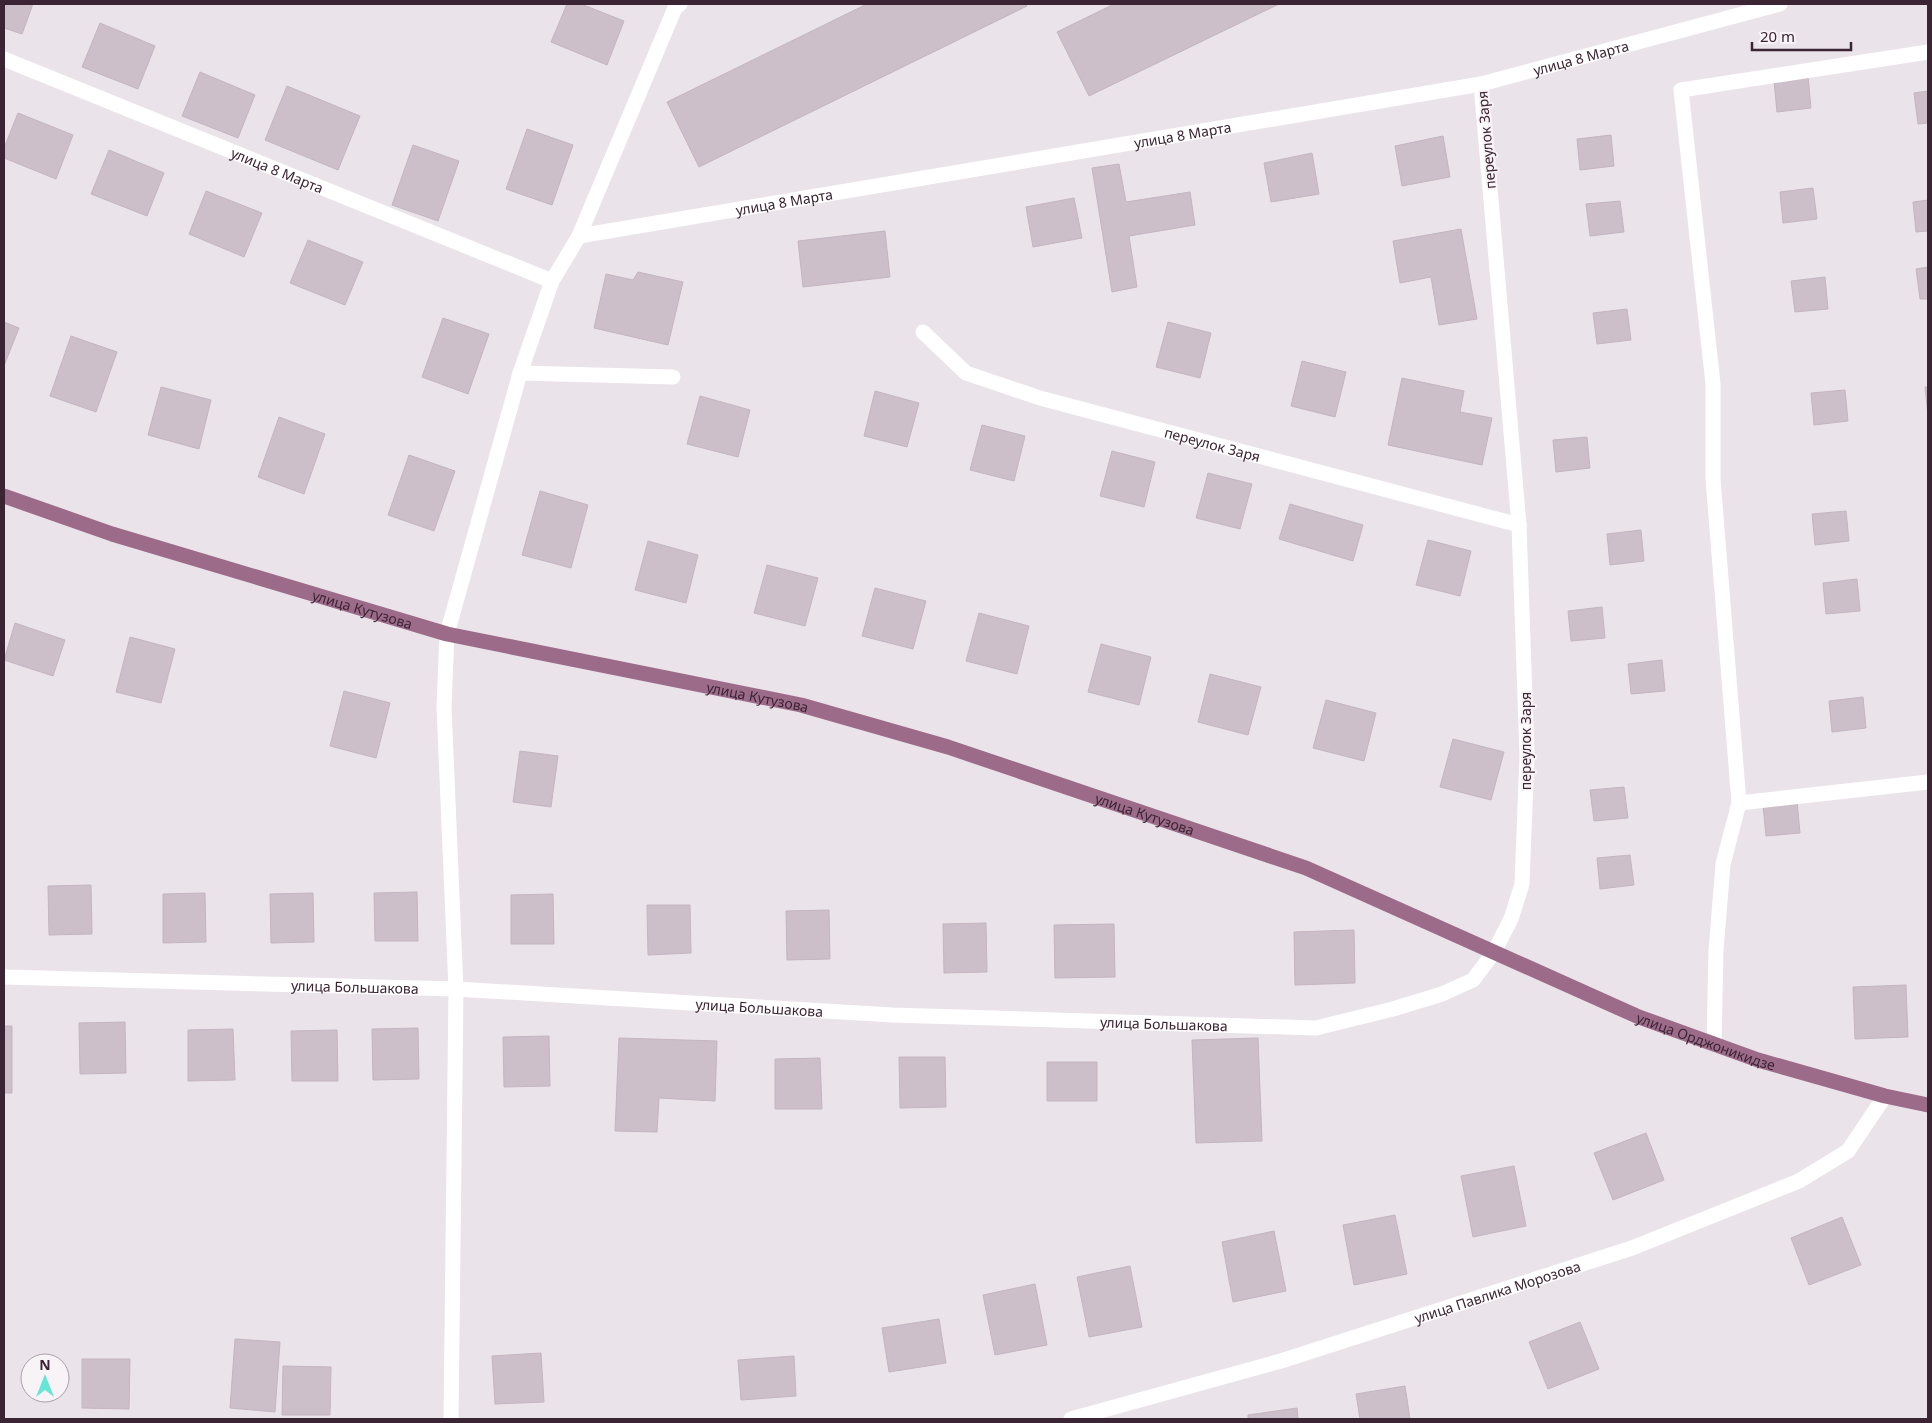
<svg xmlns="http://www.w3.org/2000/svg" width="1932" height="1423" viewBox="0 0 1932 1423" font-family="'Noto Sans',sans-serif">
<style>
.building{fill:#ccbfc9;stroke:#c4b5c1}
.lines{fill:none;stroke-linecap:round;stroke-linejoin:round}
.lane{stroke:#fff;stroke-width:15}
.street{stroke:#fff;stroke-width:15}
.primary{stroke:#9d6b8a;stroke-width:15}
.labels{text-anchor:middle;dominant-baseline:central;stroke-width:4;stroke-linejoin:round;paint-order:stroke}
.street-label{font-size:14px;fill:#3b2433;stroke:#f8f3f7}
</style>
<rect width="100%" height="100%" fill="#ebe3ea"/>
<!-- building -->
<path class="building" d="M4,4H33L22,34L4,28Z
M567,4H581L624,21L607,65L551,42Z
M867,4H1026L1027,6L699,167L667,102Z
M1114,4H1279L1089,96L1057,32Z
M100,23L155,46L138,89L82,67Z
M200,72L255,95L238,138L182,116Z
M1808,77L1811,108L1777,112L1774,81Z
M287,86L360,116L338,170L265,140Z
M1928,91V123L1918,124L1914,93Z
M18,113L73,135L56,179L4,158V148Z
M527,129L573,145L552,205L506,189Z
M1611,135L1614,166L1580,170L1577,139Z
M1443,136L1450,177L1402,186L1395,146Z
M413,145L459,161L438,221L392,205Z
M109,150L164,173L147,216L91,194Z
M1312,153L1319,194L1271,202L1264,163Z
M1119,164L1126,202L1190,192L1195,225L1129,236L1137,287L1112,292L1092,168Z
M1813,188L1817,219L1783,223L1780,192Z
M206,191L262,213L244,257L189,234Z
M1074,198L1082,238L1033,247L1026,207Z
M1928,200V231L1916,232L1913,202Z
M1620,201L1624,232L1590,236L1586,204Z
M1461,229L1477,319L1439,325L1431,277L1400,283L1393,241Z
M885,231L890,277L803,287L798,241Z
M308,240L363,262L345,305L290,283Z
M1928,267V299H1920L1916,269Z
M638,272L683,282L668,345L594,328L606,274L633,280Z
M1825,277L1828,309L1795,312L1791,281Z
M1627,309L1631,340L1597,344L1593,313Z
M443,318L489,334L468,394L422,377Z
M4,322L19,328L4,366Z
M1168,322L1211,333L1200,378L1156,367Z
M71,336L117,352L96,412L50,396Z
M1302,361L1346,372L1335,417L1291,406Z
M1402,378L1464,391L1460,412L1492,418L1482,465L1388,445Z
M161,387L211,400L199,449L148,435Z
M1925,387H1928V415Z
M1845,390L1848,421L1814,425L1811,393Z
M875,391L919,403L907,447L864,436Z
M700,396L750,410L738,457L687,444Z
M279,417L325,434L304,494L258,477Z
M982,425L1025,436L1014,481L970,470Z
M1587,437L1590,468L1556,472L1553,440Z
M1112,451L1155,462L1144,507L1100,496Z
M409,455L455,471L434,531L388,515Z
M1208,473L1252,484L1240,529L1196,518Z
M540,491L588,505L571,568L522,555Z
M1290,504L1363,525L1353,561L1279,539Z
M1846,511L1849,541L1815,545L1812,514Z
M1641,530L1644,561L1610,565L1607,534Z
M1428,540L1471,551L1460,596L1416,585Z
M648,541L698,555L686,603L635,590Z
M767,565L818,578L805,626L754,613Z
M1857,579L1860,611L1826,614L1823,583Z
M875,588L926,601L913,649L862,636Z
M1602,607L1605,638L1571,641L1568,611Z
M979,613L1029,626L1017,674L966,661Z
M15,623L65,640L53,676L4,660Z
M130,637L175,649L161,703L116,692Z
M1101,644L1151,657L1139,705L1088,692Z
M1662,660L1665,691L1631,694L1628,664Z
M1210,674L1261,687L1248,735L1198,722Z
M344,691L390,703L376,758L330,746Z
M1863,697L1866,728L1832,732L1829,701Z
M1326,700L1376,713L1364,761L1313,748Z
M1453,739L1504,752L1491,800L1440,787Z
M520,751L558,756L551,807L513,802Z
M1624,787L1628,818L1594,821L1590,790Z
M1797,801L1800,833L1766,836L1763,805Z
M1630,855L1634,885L1600,889L1597,858Z
M91,885L92,934L49,935L48,886Z
M417,892L418,941H375L374,893Z
M205,893L206,942L163,943V894Z
M313,893L314,942L271,943L270,894Z
M553,894L554,944H511V895Z
M647,905H690L691,953L648,955Z
M829,910L830,959L787,960L786,911Z
M986,923L987,972L944,973L943,924Z
M1114,924L1115,977L1055,978L1054,925Z
M1354,930L1355,983L1295,985L1294,932Z
M1906,985L1908,1037L1855,1039L1853,987Z
M125,1022L126,1073L80,1074L79,1023Z
M4,1026H12V1093H4Z
M418,1028L419,1079L373,1080L372,1029Z
M233,1029L235,1080L188,1081V1030Z
M337,1030L338,1081H292L291,1031Z
M549,1036L550,1086L504,1087L503,1037Z
M619,1038L717,1041L715,1101L659,1098L657,1132L615,1131Z
M1258,1038L1262,1141L1196,1143L1192,1040Z
M899,1057H945L946,1107L900,1108Z
M820,1058L822,1109H775V1059Z
M1047,1062H1097V1101H1047Z
M1646,1133L1664,1180L1613,1200L1594,1153Z
M1514,1166L1526,1226L1473,1237L1461,1176Z
M1395,1215L1407,1274L1354,1285L1343,1225Z
M1842,1217L1861,1265L1809,1285L1791,1238Z
M1274,1231L1286,1291L1233,1302L1222,1242Z
M1130,1266L1142,1327L1089,1337L1077,1277Z
M1035,1284L1047,1345L995,1355L983,1295Z
M939,1319L946,1363L889,1372L882,1328Z
M1580,1322L1599,1369L1548,1389L1529,1342Z
M235,1339L280,1342L275,1412L230,1408Z
M541,1353L544,1402L495,1404L492,1356Z
M794,1356L796,1396L741,1400L738,1360Z
M82,1359H130L129,1409L82,1408Z
M283,1366L331,1367L330,1415H282Z
M1405,1386L1410,1419H1360L1356,1394Z
M1297,1408L1298,1419H1248V1415Z"/>
<g class="lines">
<!-- lane -->
<path class="lane" d="M447,634L444,707L456,989L451,1419
M1739,803L1928,782
M1714,1044L1716,951L1723,864L1739,803L1713,479V384L1681,90L1928,52"/>
<!-- street -->
<g class="street">
<path id="s1" d="M4,59L552,281"/>
<path id="s2" d="M579,236L1481,84L1780,4"/>
<path id="s3" d="M923,332L966,373L1040,398L1519,525"/>
<path d="M520,373L673,377"/>
<path d="M447,634L520,373L552,281L579,236L675,8L680,4"/>
<path id="s4" d="M4,977L456,989L892,1015L1316,1028L1393,1009L1442,994L1473,980L1494,952L1511,919L1522,884L1527,755L1519,525L1481,84"/>
<path id="s5" d="M1071,1419L1281,1361L1632,1248L1799,1181L1848,1151L1885,1096"/>
</g>
<!-- primary -->
<path class="primary" id="s6" d="M4,496L112,534L447,634L801,705L948,747L1306,868L1639,1017L1758,1060L1885,1096L1928,1105"/>
</g>
<g class="labels">
<!-- street labels -->
<g class="street-label">
<text stroke="none"><textPath href="#s2" startOffset="1018">улица 8 Марта</textPath></text>
<text stroke="none"><textPath href="#s2" startOffset="612">улица 8 Марта</textPath></text>
<text transform="translate(1486 140) rotate(-95)">переулок Заря</text>
<text stroke="none"><textPath href="#s1" startOffset="295">улица 8 Марта</textPath></text>
<text stroke="none"><textPath href="#s2" startOffset="208">улица 8 Марта</textPath></text>
<text stroke="none"><textPath href="#s3" startOffset="316">переулок Заря</textPath></text>
<text stroke="none"><textPath href="#s6" startOffset="376">улица Кутузова</textPath></text>
<text stroke="none"><textPath href="#s6" startOffset="781">улица Кутузова</textPath></text>
<text transform="translate(1525 741) rotate(-90)">переулок Заря</text>
<text stroke="none"><textPath href="#s6" startOffset="1186">улица Кутузова</textPath></text>
<text stroke="none"><textPath href="#s4" startOffset="351">улица Большакова</textPath></text>
<text stroke="none"><textPath href="#s4" startOffset="756">улица Большакова</textPath></text>
<text stroke="none"><textPath href="#s4" startOffset="1161">улица Большакова</textPath></text>
<text stroke="none"><textPath href="#s6" startOffset="1792">улица Орджоникидзе</textPath></text>
<text stroke="none"><textPath href="#s5" startOffset="445">улица Павлика Морозова</textPath></text>
</g>
</g>
<!-- border -->
<rect width="1932" height="1423" fill="none" stroke="#3b2433" stroke-width="10"/>
<!-- north arrow -->
<g transform="translate(45 1378)"><circle r="24" fill="#f8f3f7" stroke="#aca0a9"/>
<path d="M0-4L9 19L0 12L-9 19Z" fill="#66e6d6"/>
<text y="-8" font-size="14" font-weight="bold" text-anchor="middle" fill="#3b2433">N</text>
</g>
<!-- scale -->
<path d="M1752 42v8h99v-8" fill="none" stroke="#3b2433" stroke-width="2.5"/>
<text x="1760" y="42" font-size="15" fill="#3b2433" stroke="#f8f3f7" stroke-width="4" paint-order="stroke">20 m</text>
</svg>
